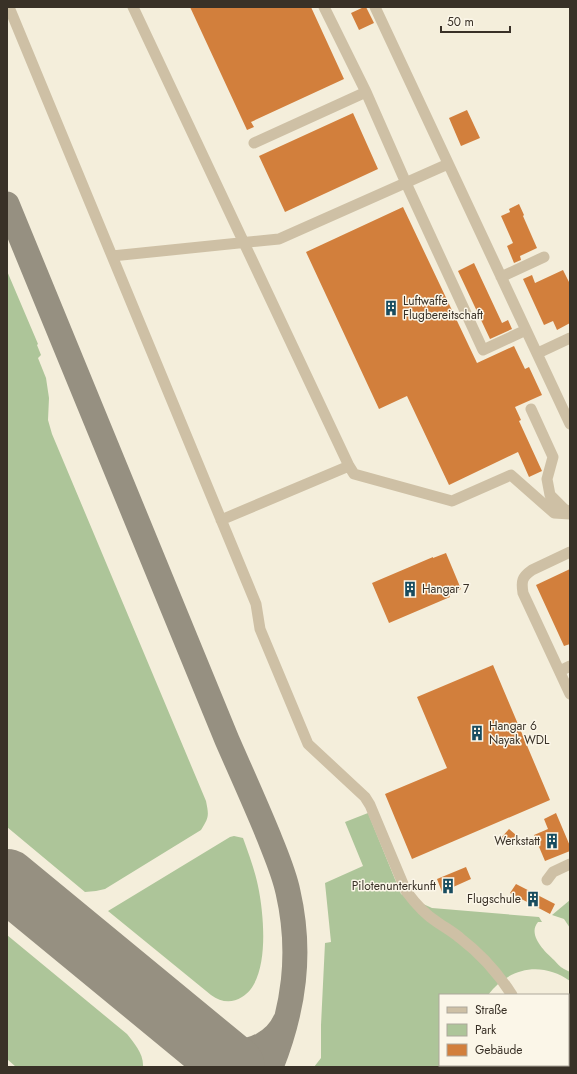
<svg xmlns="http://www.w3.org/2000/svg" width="577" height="1074" viewBox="0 0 577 1074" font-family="Jost,sans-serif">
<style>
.green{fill:#adc599}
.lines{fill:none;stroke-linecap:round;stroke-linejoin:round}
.taxiway{stroke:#969081;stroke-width:25}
.runway{stroke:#969081;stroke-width:62}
.building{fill:#d27f3c}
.minor{stroke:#cec0a5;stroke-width:11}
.labels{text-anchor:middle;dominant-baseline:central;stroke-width:3;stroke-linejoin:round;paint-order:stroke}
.poi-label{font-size:12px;fill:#393127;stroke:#fbf6e8;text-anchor:start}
</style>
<rect width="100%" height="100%" fill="#f4eedb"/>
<!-- green -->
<path class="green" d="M7,271L38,344L37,345L41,355L38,358L46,378L49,398L48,420L52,434L206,801C209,816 209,817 201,830L105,889L96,891L85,892L7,827Z
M368,813L401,894L432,908L539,917L542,922H538C527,935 545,952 554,960C557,963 560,967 564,969C566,970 568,971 570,972V981C542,961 509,967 488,995H440V1065H498L500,1067H314L321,1058V1025L325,943L331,942L325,883L363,866L345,822Z
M234,836L243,838C249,855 256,873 259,891C264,918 270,980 242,997C231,1004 221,1002 211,995L108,911L230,837Z
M570,900V928L564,919L552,915Z
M7,935L127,1034C134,1043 144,1054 143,1067H16L7,1059Z"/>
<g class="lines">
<!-- taxiway -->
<path class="taxiway" d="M7,204L227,740C241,772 256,805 269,837C276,855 284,873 288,892C302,953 294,1009 271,1067
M177,1020C188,1035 201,1049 207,1067
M203,1042C212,1045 221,1050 230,1051C252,1054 276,1041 285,1021"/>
<!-- runway -->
<path class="runway" d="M7,880L234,1067"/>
</g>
<!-- building -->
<path class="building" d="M190,7H311L344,79L251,122L254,127L247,130Z
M364,7H366L374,23L359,30L351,13Z
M467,110L480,138L461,146L449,118Z
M353,113L378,169L285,212L259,156Z
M519,204L524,215L523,216L537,248L520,256L521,260L514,263L507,246L513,243L501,216L510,212L509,209Z
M403,207L477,363L514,346L525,369L529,367L542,395L515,407L521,420L519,421L542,471L529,477L518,452L449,485L407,396L379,409L306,252Z
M474,263L502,323L508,320L512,329L490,339L458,271Z
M563,270L570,284V323L557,330L553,321L544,325L523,279L532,275L535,283Z
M446,553L461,589L449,595L450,597L389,623L372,583L433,557V558Z
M570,569V644L564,646L536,585Z
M493,665L550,800L412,859L385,794L447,768L417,697Z
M556,813L570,846V851L545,861L534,835L548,829L544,819Z
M509,829L516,835L508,844L501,838Z
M466,867L471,879L442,892L437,879Z
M516,884L555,904L550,914L510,893Z"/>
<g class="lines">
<!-- minor -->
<path class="minor" d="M9,7L256,604L260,629L308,744L365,797L370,805L406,891C415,903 424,914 437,922C444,927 453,932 460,938C481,954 498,973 512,995
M133,7L349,466L354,474L452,501L511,475L554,513L570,514
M375,7L570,424
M366,92L406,183L483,350L526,330
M254,143L366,92L324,7
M112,256L279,239L448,164
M501,277L544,257
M538,353L570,338
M531,409L553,457L547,479L550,495L564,509L570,512
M221,520L349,466
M570,552L532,570C522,577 521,581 523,593L570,694
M560,671L570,666
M547,880L553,872L570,864
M562,1065L563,1067"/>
</g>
<!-- icons -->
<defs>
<g id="building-bare" transform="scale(1.2)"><path d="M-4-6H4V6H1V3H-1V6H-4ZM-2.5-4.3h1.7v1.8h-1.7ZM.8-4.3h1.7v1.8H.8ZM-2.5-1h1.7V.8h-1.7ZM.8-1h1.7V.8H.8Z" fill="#184c5f" stroke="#fbf6e8" stroke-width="2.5" paint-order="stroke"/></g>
</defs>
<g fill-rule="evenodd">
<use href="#building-bare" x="391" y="308"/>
<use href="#building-bare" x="410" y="589"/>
<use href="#building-bare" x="477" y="733"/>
<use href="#building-bare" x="552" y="841"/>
<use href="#building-bare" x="448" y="886"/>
<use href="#building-bare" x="533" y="899"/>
</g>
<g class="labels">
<!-- poi labels -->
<g class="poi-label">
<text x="403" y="301">Luftwaffe<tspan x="403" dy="14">Flugbereitschaft</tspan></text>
<text x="422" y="589">Hangar 7</text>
<text x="489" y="726">Hangar 6<tspan x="489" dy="14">Nayak WDL</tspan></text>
<text x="540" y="841" text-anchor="end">Werkstatt</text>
<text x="436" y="886" text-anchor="end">Pilotenunterkunft</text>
<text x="521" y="899" text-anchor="end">Flugschule</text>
</g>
</g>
<!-- border -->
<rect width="577" height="1074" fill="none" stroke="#393127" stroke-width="16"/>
<!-- legend -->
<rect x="439" y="994" width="130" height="72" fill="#fbf6e8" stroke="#ada79b"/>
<rect x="447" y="1007" width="20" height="6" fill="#cec0a5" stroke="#ada79b"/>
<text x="475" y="1014" font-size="12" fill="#393127">Straße</text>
<rect x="447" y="1024" width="20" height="12" fill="#adc599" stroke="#ada79b"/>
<text x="475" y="1034" font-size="12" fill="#393127">Park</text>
<rect x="447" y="1044" width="20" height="12" fill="#d27f3c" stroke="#ada79b"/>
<text x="475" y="1054" font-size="12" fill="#393127">Gebäude</text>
<!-- scale -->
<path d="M441 26v6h69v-6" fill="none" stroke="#393127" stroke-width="2"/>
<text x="447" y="26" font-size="12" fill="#393127" stroke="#fbf6e8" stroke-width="3" paint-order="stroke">50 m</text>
</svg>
